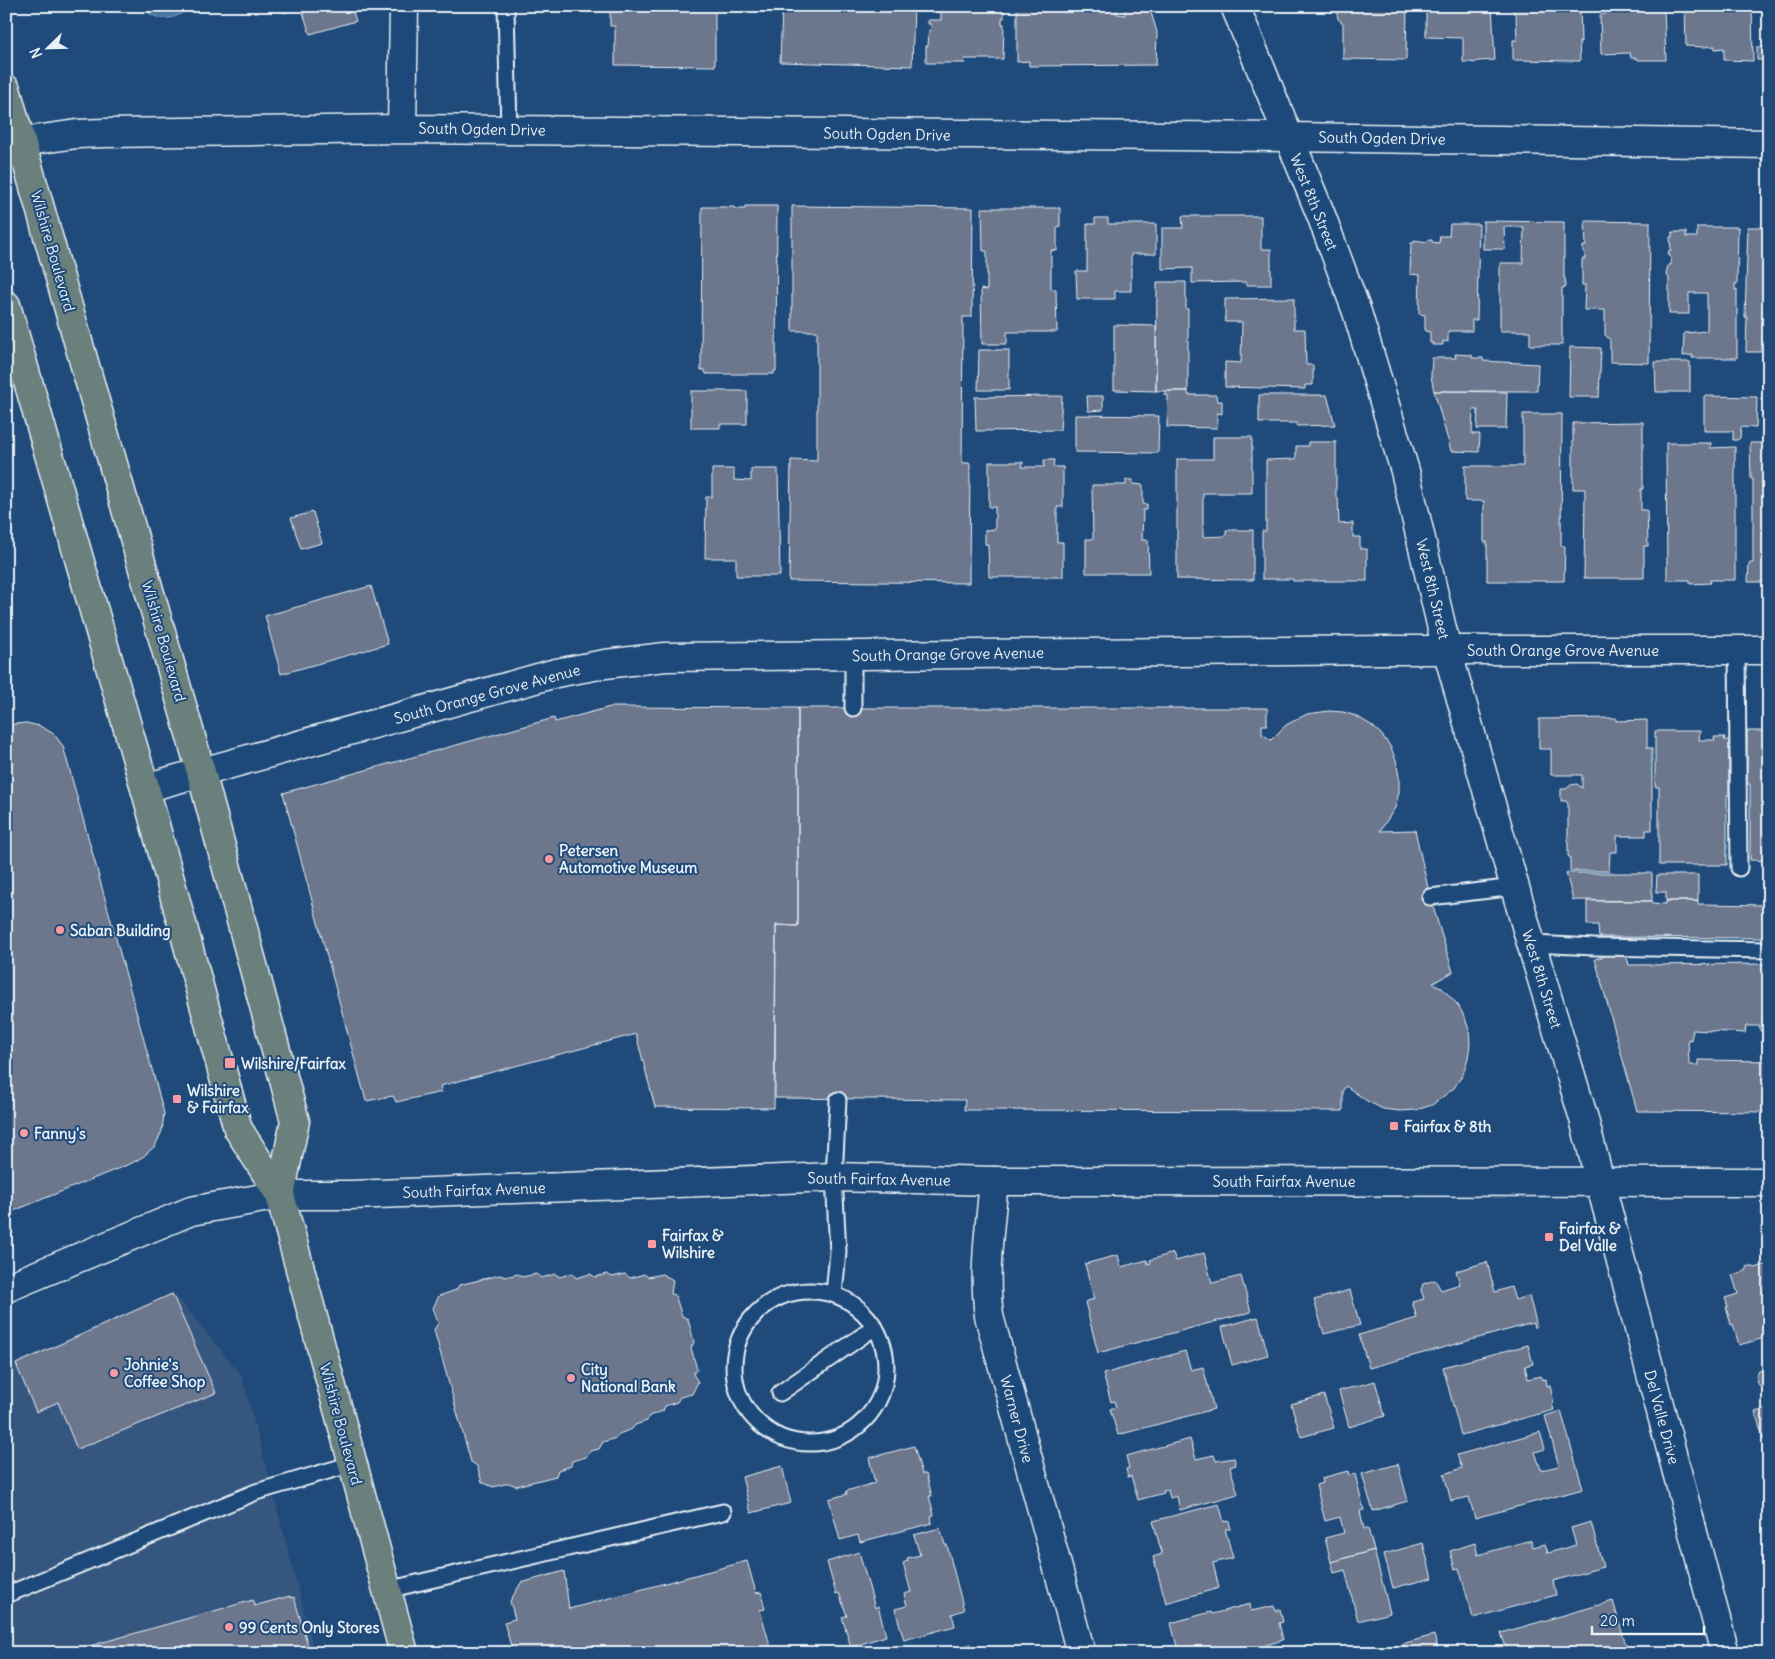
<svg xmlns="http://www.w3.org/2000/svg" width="1775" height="1659" viewBox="0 0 1775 1659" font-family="Delius,sans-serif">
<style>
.built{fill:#36577f}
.water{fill:#4475a0;stroke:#86a7c3}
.building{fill:#6c768c;stroke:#e8f1f8}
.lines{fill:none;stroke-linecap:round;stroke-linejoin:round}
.lane-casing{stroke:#e8f1f8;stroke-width:19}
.street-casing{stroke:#e8f1f8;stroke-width:31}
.secondary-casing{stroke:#e8f1f8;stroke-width:31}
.primary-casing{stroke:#e8f1f8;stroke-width:31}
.lane{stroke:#1f4a7a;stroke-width:15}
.street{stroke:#1f4a7a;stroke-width:28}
.secondary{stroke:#1f4a7a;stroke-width:28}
.primary{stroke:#6a807d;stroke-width:28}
.poi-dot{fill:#ff9aa2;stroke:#1f4a7a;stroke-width:2}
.labels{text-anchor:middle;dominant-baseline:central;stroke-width:4;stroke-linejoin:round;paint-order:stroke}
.street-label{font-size:15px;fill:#e8f1f8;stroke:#1f4a7a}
.poi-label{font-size:15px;font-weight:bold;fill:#e8f1f8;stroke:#1f4a7a;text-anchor:start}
</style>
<rect width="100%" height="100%" fill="#1f4a7a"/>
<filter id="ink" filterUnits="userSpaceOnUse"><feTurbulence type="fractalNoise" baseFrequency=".02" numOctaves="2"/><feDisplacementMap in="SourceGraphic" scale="10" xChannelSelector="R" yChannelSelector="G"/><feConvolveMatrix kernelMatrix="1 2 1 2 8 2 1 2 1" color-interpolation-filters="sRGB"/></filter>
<g filter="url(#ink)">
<!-- built -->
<path class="built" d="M173,1292L242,1376L315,1653H6V1367Z"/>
<!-- water -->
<path class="water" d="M139,6H193C171,22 160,23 139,6Z
M259,6H299V8L285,13Z"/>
<!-- building -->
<path class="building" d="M301,6H351L356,21L310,34Z
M615,6H715V66L615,65V26H610V10H615Z
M782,6H914L912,66L780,62Z
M928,6H1004V18H1002V24H1004L1003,59H964L965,63H926V46H928L929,30L930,31L931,24H928V20H941V12H928Z
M1017,6H1117V14L1125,15V6H1149L1157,32L1156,65L1029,66V61L1017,62Z
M1339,6H1407L1406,60L1343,59V23L1338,19L1337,13Z
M1426,6H1492L1495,60L1479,61L1473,63L1471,62H1463V38L1426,37Z
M1513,6H1580L1581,42H1579L1580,61L1513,60V40H1517L1516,16L1513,11Z
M1606,6H1670V8L1664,7L1666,60H1638L1637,58H1631L1630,53L1601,54L1600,15L1606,14Z
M1685,6H1752L1753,61L1724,60V48L1715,49V46L1703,47L1686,46Z
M1757,47H1769V60H1757Z
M745,206H777L776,371H774V374H706L705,370H701L702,207H734L735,209H745Z
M792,206L973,208L972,317H963L962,463H970L969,583L789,581L791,460L817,461V331H792Z
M982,208H1060V226L1057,227V251L1051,250V289H1056L1057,332H1007V344H982L981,289L987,290V251H983Z
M1182,216H1261V249H1271V285H1246V282L1192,283V268L1162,269V228H1183Z
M1095,218H1108V224H1156V254H1131V291H1115V299H1077L1076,271H1087V224H1095Z
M1483,221L1564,222V278H1565L1566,287L1562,288V345H1530V331H1500V263H1523L1524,227H1504L1505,249H1483Z
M1585,221L1650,222L1649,363L1610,362V340L1605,335V310H1584L1585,285H1582V259H1585V252H1583V246H1586Z
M1450,224H1479L1477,320H1472V331H1448V342L1443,341V345H1432L1433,343H1430V332L1425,331V315L1419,314L1420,275L1410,274L1411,243H1414V240L1427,242L1428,240H1432V242L1439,243L1440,236H1449Z
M1697,227H1738L1737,284H1735V290L1737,289V358H1692L1693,355L1683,356L1684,333L1707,331V293H1689V314H1669V278L1666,274L1668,265H1671L1670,255H1668L1669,250H1671L1670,237H1672V232H1686V237H1697Z
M1748,227H1769V347H1761V352H1746L1747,317H1745Z
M1157,282H1186V309H1188V391H1156Z
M1294,298V329H1305L1306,365H1313V385H1305V389L1225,387V362L1241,363L1242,322H1225V299Z
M1114,325L1156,326V391L1114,390Z
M1570,347L1601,348L1599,397H1569Z
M979,350H1009V390H978Z
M1455,354L1472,355V358H1483V361L1538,364L1537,391H1434L1431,376L1432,358H1456Z
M1655,362H1690V392H1656Z
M691,391H747V424H720V428H691Z
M1165,391H1188V395H1216L1217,401H1222V414L1217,413V428L1167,427L1168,395H1164Z
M1434,391L1507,392L1506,429H1477L1478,410H1473L1472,434H1480L1479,452L1451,451Z
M1259,395H1327L1335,425L1297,426V423H1259Z
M1062,396L1060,430L976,431L975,397Z
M1087,396H1103V410L1088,411Z
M1704,396L1757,397L1756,428L1741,427L1740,438L1737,440H1733V431H1704Z
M1523,414H1562L1561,546H1565L1564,581H1487V542H1484V501H1465V466H1523Z
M1075,415L1159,416L1158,453L1075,452Z
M1643,422V489H1641V510H1647L1648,546H1644V578H1584L1585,489H1573V423Z
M1213,437H1252V493H1203V537L1226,536V530H1253V580L1177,579V459H1213Z
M1308,442H1336V497H1338L1339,524L1353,523V537H1360V549H1367V581H1293V579H1262V531H1266V460L1296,459V446H1308Z
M1666,443H1711L1710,448L1735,447V580H1710L1711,583L1690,584V580H1667Z
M1750,443H1769V582H1748L1749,563H1753V479H1751Z
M1044,460H1054L1053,467H1063V507H1057V542H1063V577H989L988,545L985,544V530L995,529V507H989V462H1023L1022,467H1044Z
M712,469H734V480L751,481V469H778L780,576H736V558H705L706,497H712Z
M1126,480H1133V484L1143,485V504H1147V510H1143L1142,540H1148L1149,573H1086V539H1093L1092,485H1126Z
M313,512L322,543L301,549L291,518Z
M371,586L388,644L281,674L265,616Z
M610,707L798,708V926L776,925L774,1108L655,1107L636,1034L440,1086L442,1092L396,1102L393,1096L366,1101L283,793L554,718L555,722Z
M798,708H1267V725H1262V734L1271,740L1286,725L1307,714L1329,711L1343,712L1356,716L1371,725L1381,734L1390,746L1396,760L1399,777V792L1395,808L1380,831L1415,830L1430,897L1453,972L1433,983L1441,987L1458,1005L1465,1018L1469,1030L1470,1044L1468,1058L1463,1074L1454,1088L1432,1105L1416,1110L1400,1111L1383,1109L1367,1101L1346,1086L1343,1090V1111L964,1110L965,1100L775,1098L776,925L798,926Z
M1616,718V721L1647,720V748H1652V830H1646V836H1617V852H1610L1609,871H1570V857L1568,856V804L1566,801H1561V789H1566L1571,785L1577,784L1582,788V775H1551V749H1539V719Z
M26,723L40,726L54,734L63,746L164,1113L162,1131L155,1146L144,1156L132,1163L6,1214V728L14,724Z
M1655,731H1700L1699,740H1715L1714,737H1725L1724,740H1729V795H1727V865H1659V787H1655Z
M1747,731H1769V861L1750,860V784H1747Z
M1566,873H1652V901L1573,900Z
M1657,875H1698V901H1666V892H1656Z
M1587,901H1652V903L1666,904V901H1698V904L1769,905V938L1599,937L1598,925H1587Z
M1625,950L1629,965L1769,964V1032L1760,1031V1026H1746L1745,1033L1693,1030L1691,1040L1688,1039L1689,1065H1698V1060L1769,1061V1112L1637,1111L1595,959Z
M1173,1253L1176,1261L1204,1253L1212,1283L1241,1276L1251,1312L1098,1353L1085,1302L1094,1299L1085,1264L1118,1255L1121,1267L1147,1260L1148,1264L1151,1263L1150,1260Z
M1487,1262L1495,1292L1511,1287L1515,1300L1529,1296L1537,1326L1534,1328L1533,1323L1369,1368L1359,1335L1417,1318L1412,1302L1424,1299L1421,1290L1423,1284L1435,1280L1441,1290L1460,1284L1456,1271Z
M1768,1264L1769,1339L1768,1337L1739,1345L1733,1324L1731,1325L1726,1307H1728L1725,1298L1738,1294L1732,1275L1746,1271L1748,1266H1751L1755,1268Z
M572,1273L576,1278L590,1274L595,1277L607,1274L612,1277L625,1274L630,1278L644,1274L648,1277L662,1274L673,1280L671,1294L675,1295L682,1316L688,1319L694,1342L691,1348L697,1369L693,1374L698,1382L692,1394L680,1397L677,1402L665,1406L663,1411L649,1416L647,1421L635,1425L632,1429L619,1434L616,1438L603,1442L599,1449L590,1451L586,1457L572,1461L571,1466L558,1470L556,1476L516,1486L509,1483L493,1487L482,1482L477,1466L471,1462L434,1330L438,1323L433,1308L439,1296L456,1290L459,1285L500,1275L505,1277L518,1274L522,1277L536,1274L541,1278L555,1274L560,1277Z
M1350,1290L1360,1325L1324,1334L1314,1300Z
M172,1294L216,1393L77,1449L58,1402L36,1412L16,1364Z
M1258,1317L1268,1355L1232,1365L1222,1327Z
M1528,1345L1533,1364L1525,1366L1528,1379L1541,1376L1542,1380L1546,1379L1547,1386H1550L1554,1403L1552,1404L1554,1410L1461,1435L1443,1367Z
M1185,1351L1191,1370L1203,1367L1214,1409L1118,1435L1110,1409L1116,1407L1114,1401L1111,1402L1103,1374Z
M1769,1368V1389L1764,1390L1759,1386L1756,1377L1759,1371Z
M1375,1381L1385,1416L1349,1427L1339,1391Z
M1324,1395L1334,1428L1301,1437L1291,1404Z
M1769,1408V1438L1764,1440L1755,1412Z
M1561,1411L1583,1489L1475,1518L1469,1497L1451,1501L1444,1474L1462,1468L1457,1455L1540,1432L1545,1449L1535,1452L1541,1470L1559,1466L1545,1416Z
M1190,1439L1196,1459L1214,1455L1216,1461L1234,1458L1236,1465L1230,1467L1238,1494L1180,1510L1177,1496L1170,1498L1168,1490L1163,1491L1164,1493L1138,1500L1131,1476L1128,1477L1126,1469L1129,1468L1126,1456Z
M914,1446L922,1474H926L932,1496H929L934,1515L931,1516L932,1523L860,1542L858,1535L840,1540L829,1499L847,1494L846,1491L875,1483L869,1458Z
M1398,1464L1408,1501L1373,1511L1362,1474Z
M782,1466L791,1503L751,1513L742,1477Z
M1348,1471L1349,1475L1355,1474L1364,1510L1360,1511L1364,1529H1368L1374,1550L1331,1562L1325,1538L1344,1533L1340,1517L1325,1521L1316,1485L1323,1483L1322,1478Z
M1219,1504L1224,1522L1229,1521L1231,1529H1225L1233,1558L1213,1563L1219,1588L1166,1603L1153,1557L1162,1554L1153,1521Z
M1591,1522L1603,1567L1553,1581L1556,1595L1473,1618L1459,1568L1455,1569L1450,1551L1475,1543L1478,1555L1531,1540L1533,1547L1545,1544L1548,1553L1576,1545L1571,1528Z
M940,1528L945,1545H947L964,1610L952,1614L955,1626L904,1640L895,1609L907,1606L904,1594L911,1592L903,1563L908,1561L907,1558L920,1555L914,1535Z
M1423,1543L1432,1578L1393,1588L1384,1554Z
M1374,1550L1390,1613L1358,1621L1345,1570L1334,1573L1331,1562Z
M859,1552L875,1608L878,1606L886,1636L851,1647L842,1617L847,1616L839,1593L836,1594L827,1562Z
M747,1561L756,1593L761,1592L765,1609L760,1610L771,1649L757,1653H513L504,1622L515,1619L510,1601L521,1583L564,1571L569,1609Z
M290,1596V1598L294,1597L310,1653H80L79,1649L253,1600L254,1606Z
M1613,1601L1626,1646L1601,1653H1502L1507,1650L1501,1633Z
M1250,1604L1251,1611L1274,1606L1276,1611L1280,1609L1283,1622L1279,1623L1283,1640L1266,1645L1267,1651L1263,1653H1179L1178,1651L1171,1623L1211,1612L1212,1614Z
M1434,1635L1439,1653H1405L1402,1644Z
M971,1644L973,1653H943Z"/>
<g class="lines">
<!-- lane casing -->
<g class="lane-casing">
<path id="lane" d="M506,6L509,130
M1737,650L1739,868
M853,655V708
M1430,897L1515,887
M1532,944L1595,947L1769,950
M734 1367a76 76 0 1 1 152 0a76 76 0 1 1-152 0Z
M834,1294L838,1252L834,1177L838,1100
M780,1393L875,1327
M387,1590L723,1512
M6,1595L256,1492L352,1464"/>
</g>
<!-- street casing -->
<g class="street-casing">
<path id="street" d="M402,129L404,6
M6,144L77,134L105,133L402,129L1287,137L1769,144
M145,788L556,673L605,664L665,657L1390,650H1769
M994,1181C990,1226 983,1271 989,1316L1081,1653
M1600,1182L1725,1653"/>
</g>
<!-- secondary casing -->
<g class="secondary-casing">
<path id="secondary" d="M1235,6L1321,215L1357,312L1405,471L1447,650L1528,933L1584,1119L1600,1182
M6,1288L191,1211L280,1195H351L834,1177L994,1181L1769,1182"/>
</g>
<!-- primary casing -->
<g class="primary-casing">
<path id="primary" d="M6,89L201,772L295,1121L280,1195
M6,305L145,788L238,1129L280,1195L404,1653"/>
</g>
<!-- lane -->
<use href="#lane" class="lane"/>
<!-- street -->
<use href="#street" class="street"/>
<!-- secondary -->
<use href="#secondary" class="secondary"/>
<!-- primary -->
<use href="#primary" class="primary"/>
</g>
</g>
<!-- markers -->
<g class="poi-dot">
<circle cx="549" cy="859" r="5"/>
<circle cx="60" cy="930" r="5"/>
<rect x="224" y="1057" width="12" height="12" rx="2.5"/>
<rect x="172" y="1094" width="10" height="10" rx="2.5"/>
<rect x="1389" y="1121" width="10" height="10" rx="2.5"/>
<circle cx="24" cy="1133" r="5"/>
<rect x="1544" y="1232" width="10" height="10" rx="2.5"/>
<rect x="647" y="1239" width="10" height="10" rx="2.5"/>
<circle cx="114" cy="1373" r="5"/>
<circle cx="571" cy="1378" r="5"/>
<circle cx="229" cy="1627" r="5"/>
</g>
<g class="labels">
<!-- street labels -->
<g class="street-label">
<text transform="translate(482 129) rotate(1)">South Ogden Drive</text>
<text transform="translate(887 134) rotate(1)">South Ogden Drive</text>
<text transform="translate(1382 138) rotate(1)">South Ogden Drive</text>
<text transform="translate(1314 202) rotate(68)">West 8th Street</text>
<text transform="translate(53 251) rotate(74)">Wilshire Boulevard</text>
<text transform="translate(1433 589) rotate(77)">West 8th Street</text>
<text transform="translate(164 641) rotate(74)">Wilshire Boulevard</text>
<text x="1563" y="650">South Orange Grove Avenue</text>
<text transform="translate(948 654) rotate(-1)">South Orange Grove Avenue</text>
<text transform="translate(487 694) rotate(-15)">South Orange Grove Avenue</text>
<text transform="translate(1542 979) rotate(73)">West 8th Street</text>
<text transform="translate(879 1179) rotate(1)">South Fairfax Avenue</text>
<text x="1284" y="1181">South Fairfax Avenue</text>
<text transform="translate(474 1190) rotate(-2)">South Fairfax Avenue</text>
<text transform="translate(1662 1417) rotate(75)">Del Valle Drive</text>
<text transform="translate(1017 1419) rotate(75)">Warner Drive</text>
<text transform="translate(341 1424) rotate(75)">Wilshire Boulevard</text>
</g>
<!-- poi labels -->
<g class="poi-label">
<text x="559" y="850">Petersen<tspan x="559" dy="17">Automotive Museum</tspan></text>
<text x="70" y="930">Saban Building</text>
<text x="241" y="1063">Wilshire/Fairfax</text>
<text x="187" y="1090">Wilshire<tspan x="187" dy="17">&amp; Fairfax</tspan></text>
<text x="1404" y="1126">Fairfax &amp; 8th</text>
<text x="34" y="1133">Fanny's</text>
<text x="1559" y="1228">Fairfax &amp;<tspan x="1559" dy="17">Del Valle</tspan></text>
<text x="662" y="1235">Fairfax &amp;<tspan x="662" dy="17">Wilshire</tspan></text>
<text x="124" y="1364">Johnie's<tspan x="124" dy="17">Coffee Shop</tspan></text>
<text x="581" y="1369">City<tspan x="581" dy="17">National Bank</tspan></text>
<text x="239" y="1627">99 Cents Only Stores</text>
</g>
</g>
<!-- margin -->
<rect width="1775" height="1659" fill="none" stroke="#1f4a7a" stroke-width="25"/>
<rect x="12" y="12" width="1750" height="1634" fill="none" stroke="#e8f1f8" stroke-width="2" filter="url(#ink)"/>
<!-- north arrow -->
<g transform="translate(48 48) rotate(247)" stroke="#1f4a7a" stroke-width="4" paint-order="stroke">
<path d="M0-4L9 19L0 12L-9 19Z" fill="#e8f1f8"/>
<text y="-8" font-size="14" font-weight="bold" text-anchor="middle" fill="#e8f1f8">N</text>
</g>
<!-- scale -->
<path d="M1592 1626v8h112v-8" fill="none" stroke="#e8f1f8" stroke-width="2.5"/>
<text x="1600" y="1626" font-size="15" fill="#e8f1f8" stroke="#1f4a7a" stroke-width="4" paint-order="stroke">20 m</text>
</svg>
